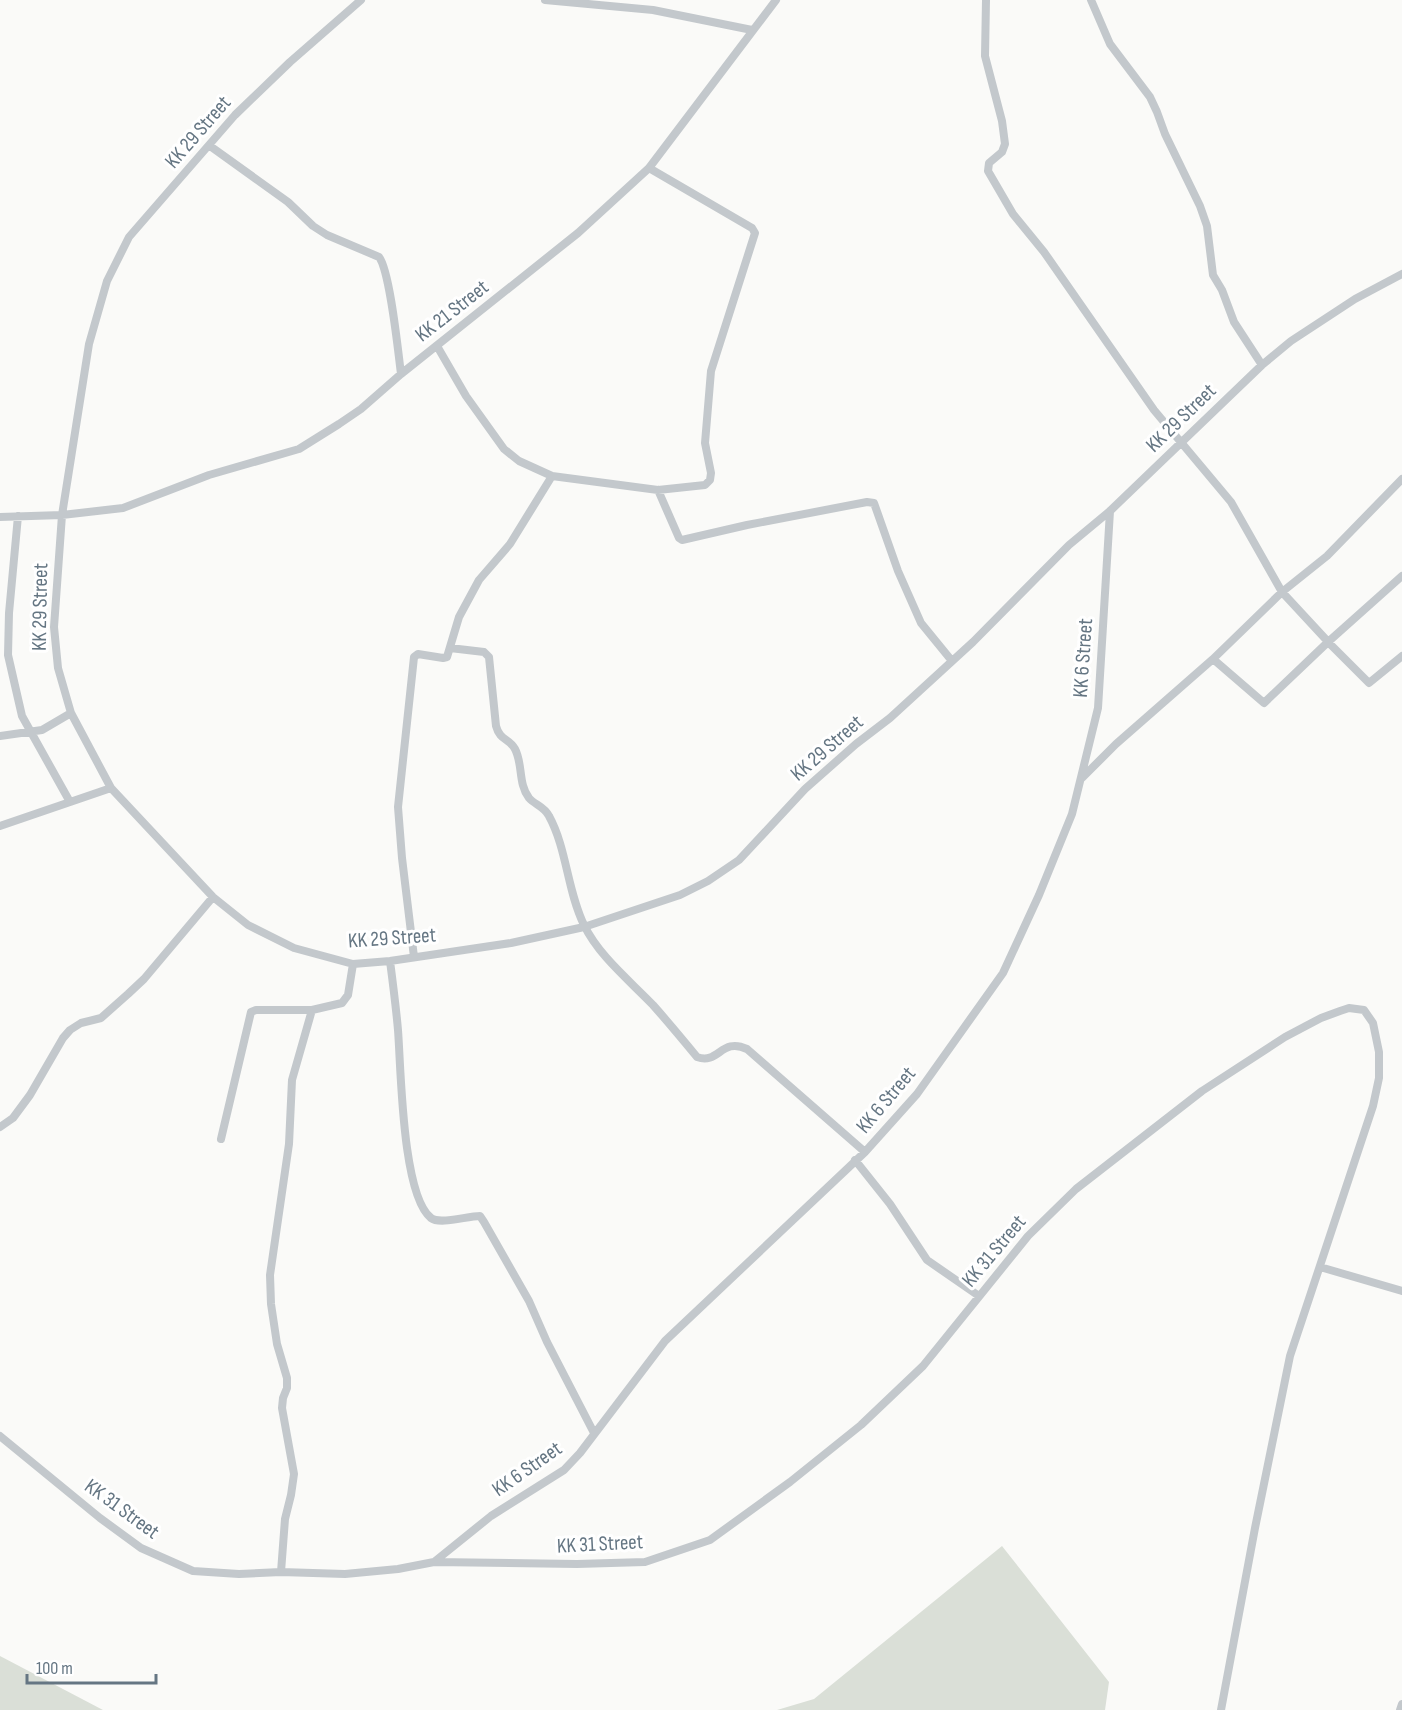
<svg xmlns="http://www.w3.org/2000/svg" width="1402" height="1710" viewBox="0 0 1402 1710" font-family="'Sofia Sans Condensed',sans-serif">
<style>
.green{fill:#dadfd7}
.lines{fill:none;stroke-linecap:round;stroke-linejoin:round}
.street{stroke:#c3c8cc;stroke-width:8}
.labels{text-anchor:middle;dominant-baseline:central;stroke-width:6;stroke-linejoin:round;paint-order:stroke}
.street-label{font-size:21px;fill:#657683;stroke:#fff}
</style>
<rect width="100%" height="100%" fill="#fafaf8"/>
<!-- green -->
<path class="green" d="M1002,1546L1109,1682L1105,1710H777L814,1699Z
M0,1656L103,1710H0Z"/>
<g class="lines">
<!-- street -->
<path class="street" d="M361,0L290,62L235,115L129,237L107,281L89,344L62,515L54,627L58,668L71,713L111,788L213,897L248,925L294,948L353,964L390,961L511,943L584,927L680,895L708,881L739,860L805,789L856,744L890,718L973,642L1069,545L1110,511L1262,365L1291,341L1355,299L1402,274
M545,0L653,10L752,30
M986,0L985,56L1002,121L1005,144L1002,152L989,163L988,171L1013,214L1044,252L1154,410L1231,502L1282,592L1332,646L1369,683L1402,656
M1091,0L1110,44L1150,97L1157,112L1165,134L1200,206L1207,226L1213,275L1222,290L1234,322L1262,365
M210,146L288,202L313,226L327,235L379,257C390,271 398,351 401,374
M437,346L466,396L504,449L519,461L552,476L658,490L705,485L710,480L711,473L705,443L711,371L755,233L752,228L649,168
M658,490L679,538L682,540L747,525L867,502L874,503L898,571L921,623L952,661
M18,516L9,613L8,655L22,716L70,802
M0,517L62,515L123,508L209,475L299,449L339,424L361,409L401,374L578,233L649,168L776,0
M450,648L484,652L489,657L496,726C500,741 509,738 515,749C523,764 518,784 529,798C535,805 544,806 549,816C567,849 567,890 584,925C599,956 629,980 653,1005C668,1022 683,1040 697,1057C719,1065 721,1037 747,1049L865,1152
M1213,659L1282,592L1327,556L1402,479
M0,736L42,730L71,713
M1082,778L1116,744L1213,659L1264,703L1328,642L1402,576
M0,826L111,788
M414,957L402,858L398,807L414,657L418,654L443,658L447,657L459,617L479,580L510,544L552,476
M390,961C393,984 396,1007 398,1030C401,1068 402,1195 431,1218C440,1225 467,1216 480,1216L484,1222L529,1301L547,1342L594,1433
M0,1127L13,1118L30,1095L63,1038L70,1030L81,1023L101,1018L128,994L144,979L213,897
M221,1139L251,1012L256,1010H312L342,1003L348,995L353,964
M855,1160L890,1204L927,1260L979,1296
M1320,1267L1402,1291
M0,1436L100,1518L141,1548L193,1571L239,1574L281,1572L345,1574L398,1569L434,1562L577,1564L645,1562L710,1540L790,1482L861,1425L923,1366L1028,1236L1076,1189L1202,1091L1285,1037L1321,1018L1340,1011L1349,1008L1364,1010L1373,1023L1379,1052V1078L1373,1106L1290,1356L1255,1528L1221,1710
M434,1562L491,1516L564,1470L580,1453L665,1341L865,1152L917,1094L1003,973L1039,895L1072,814L1098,708L1110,511
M281,1572L285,1519L291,1495L294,1474L282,1408L283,1398L287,1388V1378L277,1344L271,1304L270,1275L289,1144L292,1080L312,1010
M1400,1710L1402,1704"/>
</g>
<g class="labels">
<!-- street labels -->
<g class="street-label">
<text transform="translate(198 132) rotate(-49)">KK 29 Street</text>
<text transform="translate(452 311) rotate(-38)">KK 21 Street</text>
<text transform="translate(1181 418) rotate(-44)">KK 29 Street</text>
<text transform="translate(40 607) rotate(-89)">KK 29 Street</text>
<text transform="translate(1083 658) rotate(-86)">KK 6 Street</text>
<text transform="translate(827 748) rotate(-41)">KK 29 Street</text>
<text transform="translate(392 938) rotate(-4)">KK 29 Street</text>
<text transform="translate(886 1100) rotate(-50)">KK 6 Street</text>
<text transform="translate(994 1251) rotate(-50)">KK 31 Street</text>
<text transform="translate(527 1469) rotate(-35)">KK 6 Street</text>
<text transform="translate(122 1509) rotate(36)">KK 31 Street</text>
<text transform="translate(600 1544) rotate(-3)">KK 31 Street</text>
</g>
</g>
<!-- scale -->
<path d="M27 1674v9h129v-9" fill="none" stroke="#657683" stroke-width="3"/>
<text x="36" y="1674" font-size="18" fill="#657683" stroke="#ffffff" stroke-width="4.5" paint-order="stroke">100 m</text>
</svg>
